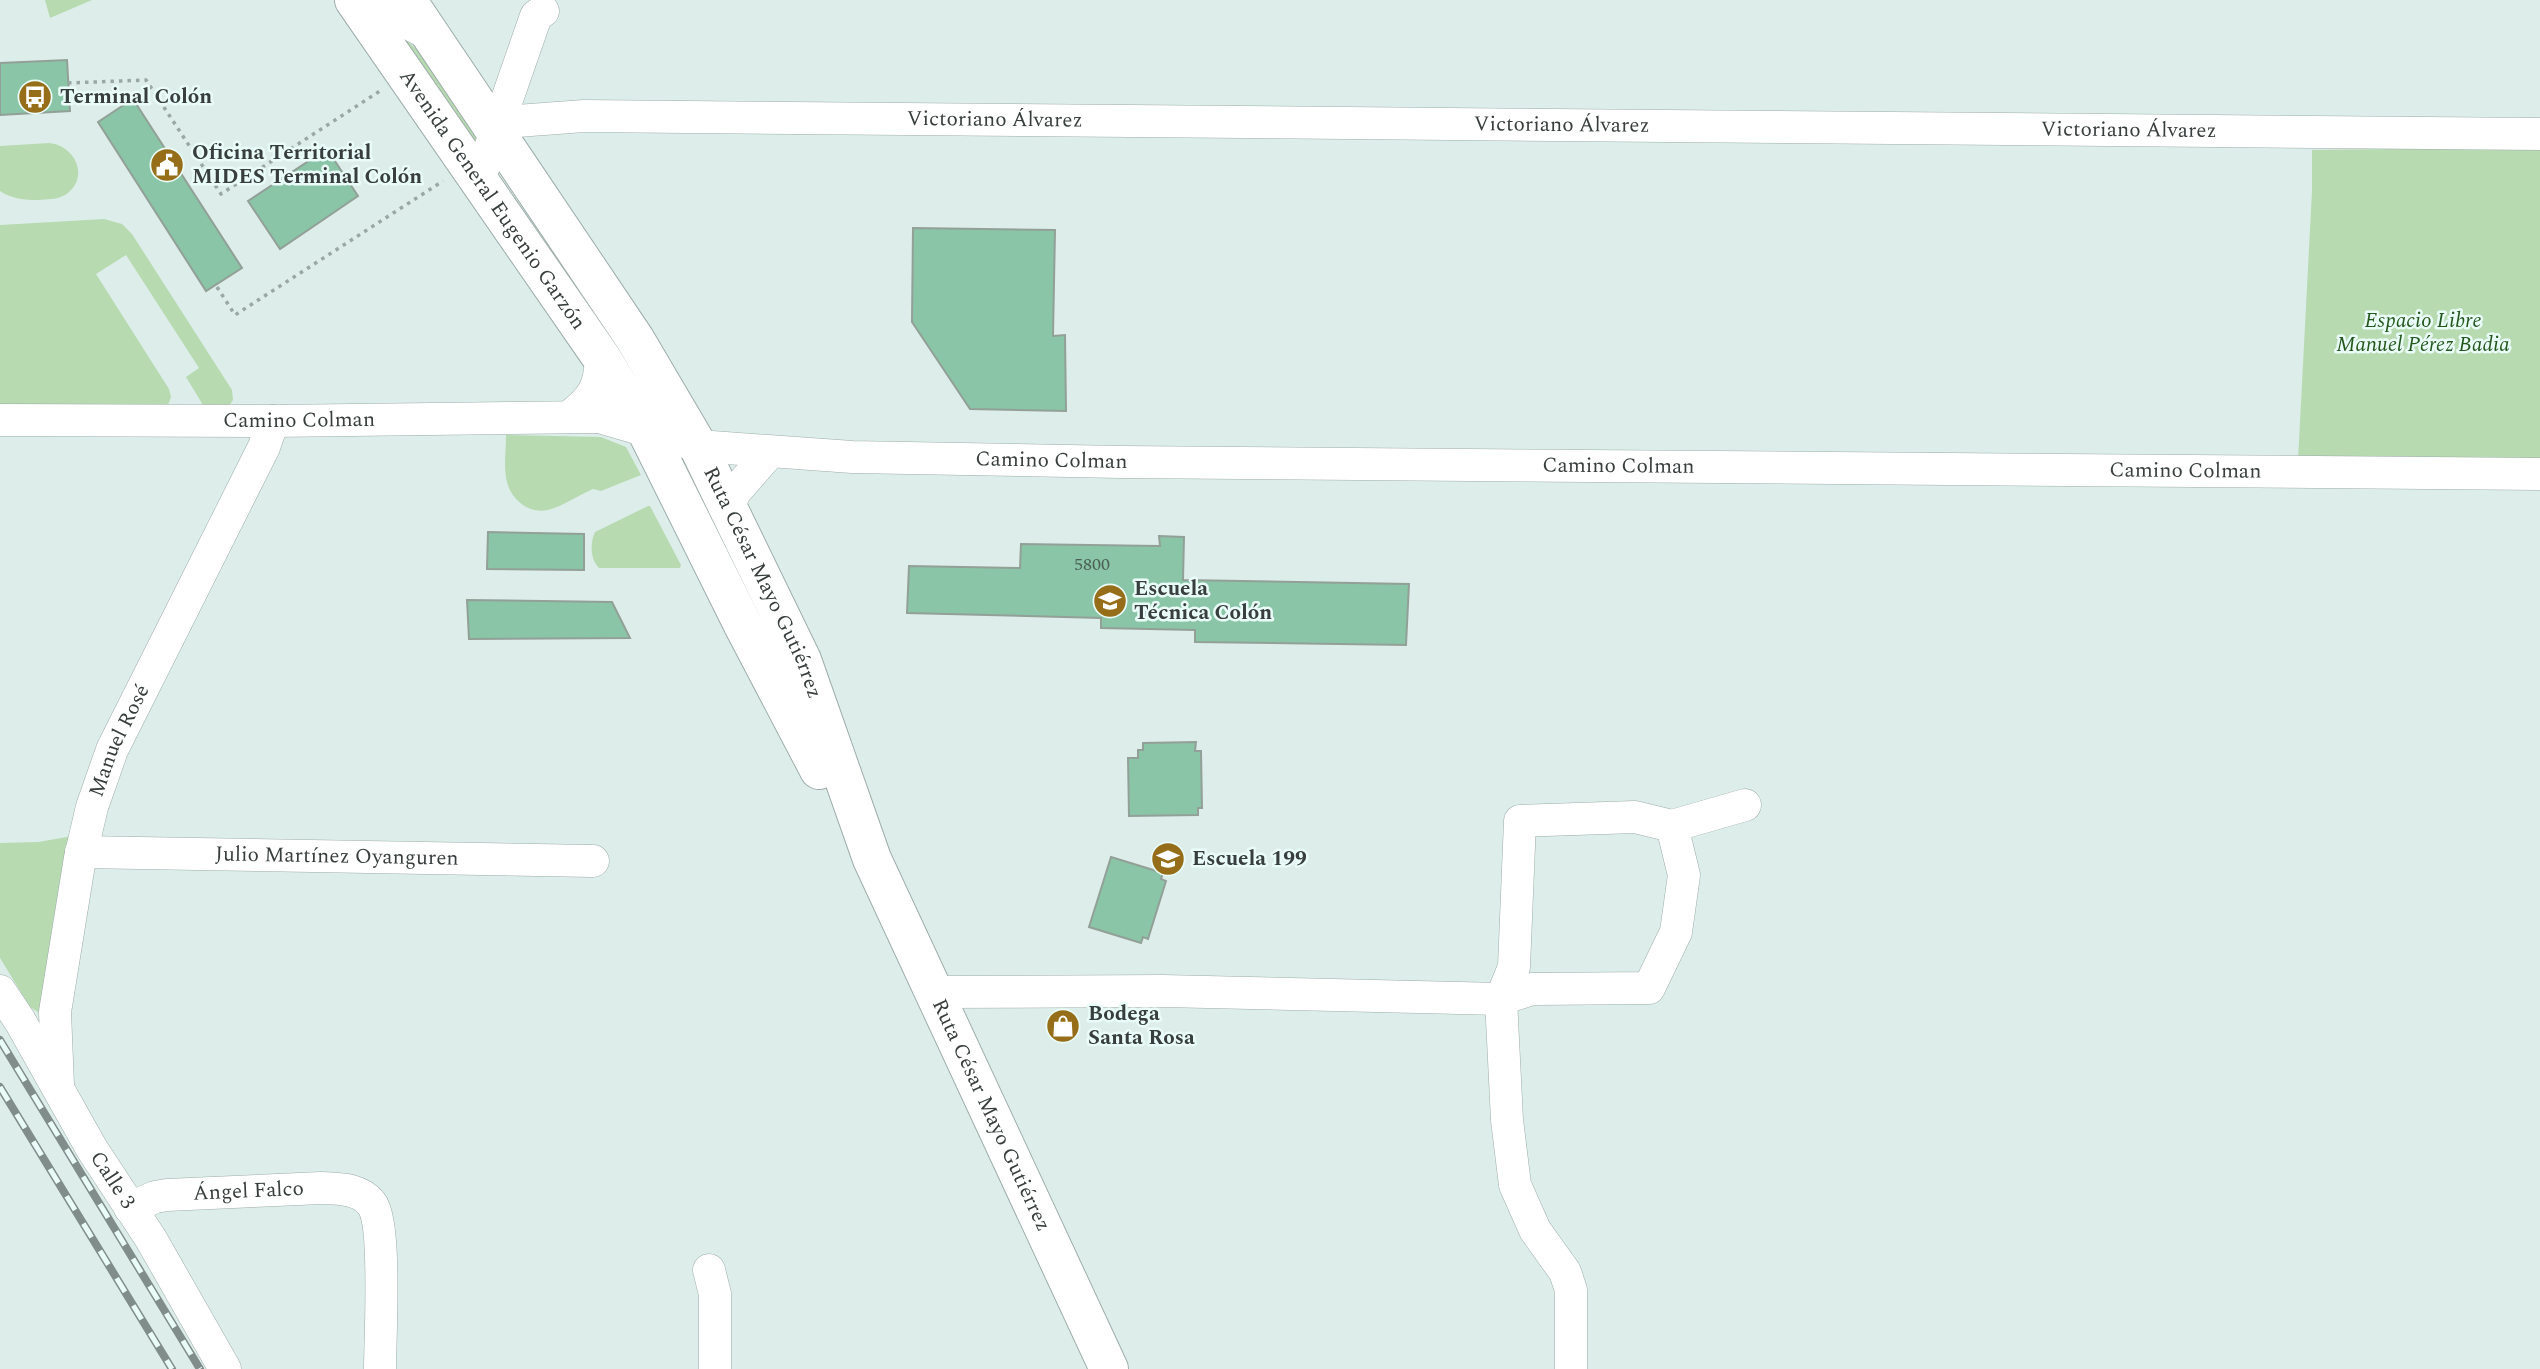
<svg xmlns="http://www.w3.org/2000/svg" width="2540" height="1369" viewBox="0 0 2540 1369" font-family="Spectral,serif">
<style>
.green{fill:#b7dab1}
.building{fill:#89c5a6;stroke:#92a098;stroke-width:2}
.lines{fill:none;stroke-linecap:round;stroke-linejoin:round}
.minor-casing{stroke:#9dadaa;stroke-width:33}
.major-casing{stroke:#9dadaa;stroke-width:40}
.path{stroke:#9aa7a4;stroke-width:3.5;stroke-dasharray:3.5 5;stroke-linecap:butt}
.minor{stroke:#fff;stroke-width:32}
.major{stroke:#fff;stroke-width:38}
.rail-casing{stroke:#818d8a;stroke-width:8}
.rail{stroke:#eafcf8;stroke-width:5;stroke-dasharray:16;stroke-linecap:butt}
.labels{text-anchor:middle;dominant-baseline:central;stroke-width:5;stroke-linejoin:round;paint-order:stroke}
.number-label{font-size:18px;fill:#4c6057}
.poi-label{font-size:21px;font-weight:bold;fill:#373e3d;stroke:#eafcf8;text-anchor:start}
.street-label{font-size:21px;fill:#373e3d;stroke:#eafcf8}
.park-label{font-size:21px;font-style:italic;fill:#23581c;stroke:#eafcf8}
</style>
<rect width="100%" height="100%" fill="#ddeeea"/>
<!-- green -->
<path class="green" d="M45,0H92L50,18Z
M402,36L425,57L480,134L472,147Z
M49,143C75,145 91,178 65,195C57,200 47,199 38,200C24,200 12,199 0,191V146Z
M2540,147V462L2298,460L2312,191V150Z
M104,219L122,224L132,234L232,390L233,400L228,407H207L203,405L186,377L199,368L126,255L96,274L169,389L171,397L168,405L0,410V225Z
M506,435L601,437L626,447L641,475L601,491L593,489C579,495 563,506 548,510C540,512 530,510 523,505C499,488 506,461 506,435Z
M648,506H650L681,565L680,568H599C590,559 590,543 595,532Z
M73,836L41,1011L38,1012L30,1007L0,958V843L38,842Z"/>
<!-- building -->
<path class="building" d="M67,60L70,111L0,115V63Z
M133,99L242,268L206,291L98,122Z
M327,149L358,196L280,249L248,201Z
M913,228L1055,230L1053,336L1065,335L1066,411L970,409L912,322Z
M488,532L584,534V570L487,569Z
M1159,536L1184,537L1183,580L1409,584L1406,645L1195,642V630L1101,628V618L907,613L909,566L1020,568L1021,544L1160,546Z
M467,600L612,602L630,638L469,639Z
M1196,742L1195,751H1201L1202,808H1198V815L1129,816L1128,758H1138V750H1143V743Z
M1111,857L1163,873L1161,879L1166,881L1148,939L1143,937L1141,943L1089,927Z"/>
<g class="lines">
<!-- minor casing -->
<g class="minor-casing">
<g id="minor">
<path d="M385,0L396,17L423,31"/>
<path id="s1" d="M517,121L584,116L2540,134"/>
<path d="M479,180L536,16L543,11"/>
<path d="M569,417C593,398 600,388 601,357"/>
<path id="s2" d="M599,417L698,446L852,457L1121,462L2540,474"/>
<path id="s3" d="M0,420L273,421L599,417L619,409"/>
<path d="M728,508L735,492L770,452"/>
<path id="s4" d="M81,852L593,861"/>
<path id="s5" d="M0,991L20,1021L92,1149L151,1239L225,1369"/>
<path d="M934,992L1163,991L1501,999L1532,989L1649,988L1676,932L1684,875L1672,826L1745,805"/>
<path id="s6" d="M58,1086L55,1012L80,858L92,807L112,750L127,720L264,447L273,421"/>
<path id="s7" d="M130,1208L155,1197L167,1195L321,1188C339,1189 359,1188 371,1203C387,1222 380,1339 380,1369"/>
<path d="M709,1270L715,1294V1369"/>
<path d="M1571,1369V1290L1565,1272L1535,1230L1515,1185L1507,1120L1501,999L1514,967L1520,821L1635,817L1672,826"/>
</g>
</g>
<!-- major casing -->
<g class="major-casing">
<g id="major">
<path id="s8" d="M354,0L601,357L646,430L743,625L819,770"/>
<path id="s9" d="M407,0L635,339L698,446L802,660L872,859L1109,1369"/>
</g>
</g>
<!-- path -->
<path class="path" d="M68,83L146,80L221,194L383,89
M217,287L235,315L443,181"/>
<!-- minor -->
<use href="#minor" class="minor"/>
<!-- major -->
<use href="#major" class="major"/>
<!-- rail casing -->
<g class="rail-casing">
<path id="rail" d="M0,1040L200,1369
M0,1087L172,1369"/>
</g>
<!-- rail -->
<use href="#rail" class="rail"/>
</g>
<!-- icons -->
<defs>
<g id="bus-disc" transform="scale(1.75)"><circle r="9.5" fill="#966e19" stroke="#eafcf8"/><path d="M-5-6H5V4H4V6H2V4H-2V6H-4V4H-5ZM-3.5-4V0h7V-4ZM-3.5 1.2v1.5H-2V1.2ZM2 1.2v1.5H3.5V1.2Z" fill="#fff"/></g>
<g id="civic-disc" transform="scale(1.75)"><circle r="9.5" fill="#966e19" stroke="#eafcf8"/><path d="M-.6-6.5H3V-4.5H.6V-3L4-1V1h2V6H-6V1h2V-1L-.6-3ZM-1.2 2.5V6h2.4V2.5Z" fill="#fff"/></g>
<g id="school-disc" transform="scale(1.75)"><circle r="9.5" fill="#966e19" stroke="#eafcf8"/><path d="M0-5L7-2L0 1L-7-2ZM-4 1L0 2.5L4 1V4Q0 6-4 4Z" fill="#fff"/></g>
<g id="shop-disc" transform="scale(1.75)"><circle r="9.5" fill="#966e19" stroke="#eafcf8"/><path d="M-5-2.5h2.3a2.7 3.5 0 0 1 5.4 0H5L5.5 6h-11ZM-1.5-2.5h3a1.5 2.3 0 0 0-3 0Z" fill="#fff"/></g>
</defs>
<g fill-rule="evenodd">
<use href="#bus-disc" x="35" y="97"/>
<use href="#civic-disc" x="167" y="165"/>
<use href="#school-disc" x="1110" y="601"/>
<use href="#school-disc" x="1168" y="859"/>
<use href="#shop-disc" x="1063" y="1026"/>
</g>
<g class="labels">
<!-- number labels -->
<g class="number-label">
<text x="1092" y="564">5800</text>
</g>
<!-- poi labels -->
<g class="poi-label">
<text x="60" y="97">Terminal Colón</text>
<text x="192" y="153">Oficina Territorial<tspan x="192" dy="24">MIDES Terminal Colón</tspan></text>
<text x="1134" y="589">Escuela<tspan x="1134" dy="24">Técnica Colón</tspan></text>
<text x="1192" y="859">Escuela 199</text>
<text x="1088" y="1014">Bodega<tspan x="1088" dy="24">Santa Rosa</tspan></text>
</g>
<!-- street labels -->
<g class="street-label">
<text stroke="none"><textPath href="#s1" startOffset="478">Victoriano Álvarez</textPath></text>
<text stroke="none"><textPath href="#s1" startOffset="1045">Victoriano Álvarez</textPath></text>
<text stroke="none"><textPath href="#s1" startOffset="1612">Victoriano Álvarez</textPath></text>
<text stroke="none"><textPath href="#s8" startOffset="243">Avenida General Eugenio Garzón</textPath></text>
<text stroke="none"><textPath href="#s3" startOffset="299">Camino Colman</textPath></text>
<text stroke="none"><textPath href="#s2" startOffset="457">Camino Colman</textPath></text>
<text stroke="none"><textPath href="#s2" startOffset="1024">Camino Colman</textPath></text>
<text stroke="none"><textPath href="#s2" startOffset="1591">Camino Colman</textPath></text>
<text stroke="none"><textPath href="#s9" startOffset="684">Ruta César Mayo Gutiérrez</textPath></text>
<text stroke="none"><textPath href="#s6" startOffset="354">Manuel Rosé</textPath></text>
<text stroke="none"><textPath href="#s4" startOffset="256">Julio Martínez Oyanguren</textPath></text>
<text stroke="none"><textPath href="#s9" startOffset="1264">Ruta César Mayo Gutiérrez</textPath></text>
<text stroke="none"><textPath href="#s5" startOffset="220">Calle 3</textPath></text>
<text stroke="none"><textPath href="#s7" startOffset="121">Ángel Falco</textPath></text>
</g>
<!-- park labels -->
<g class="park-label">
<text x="2423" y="321">Espacio Libre<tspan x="2423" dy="24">Manuel Pérez Badia</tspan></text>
</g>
</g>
</svg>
